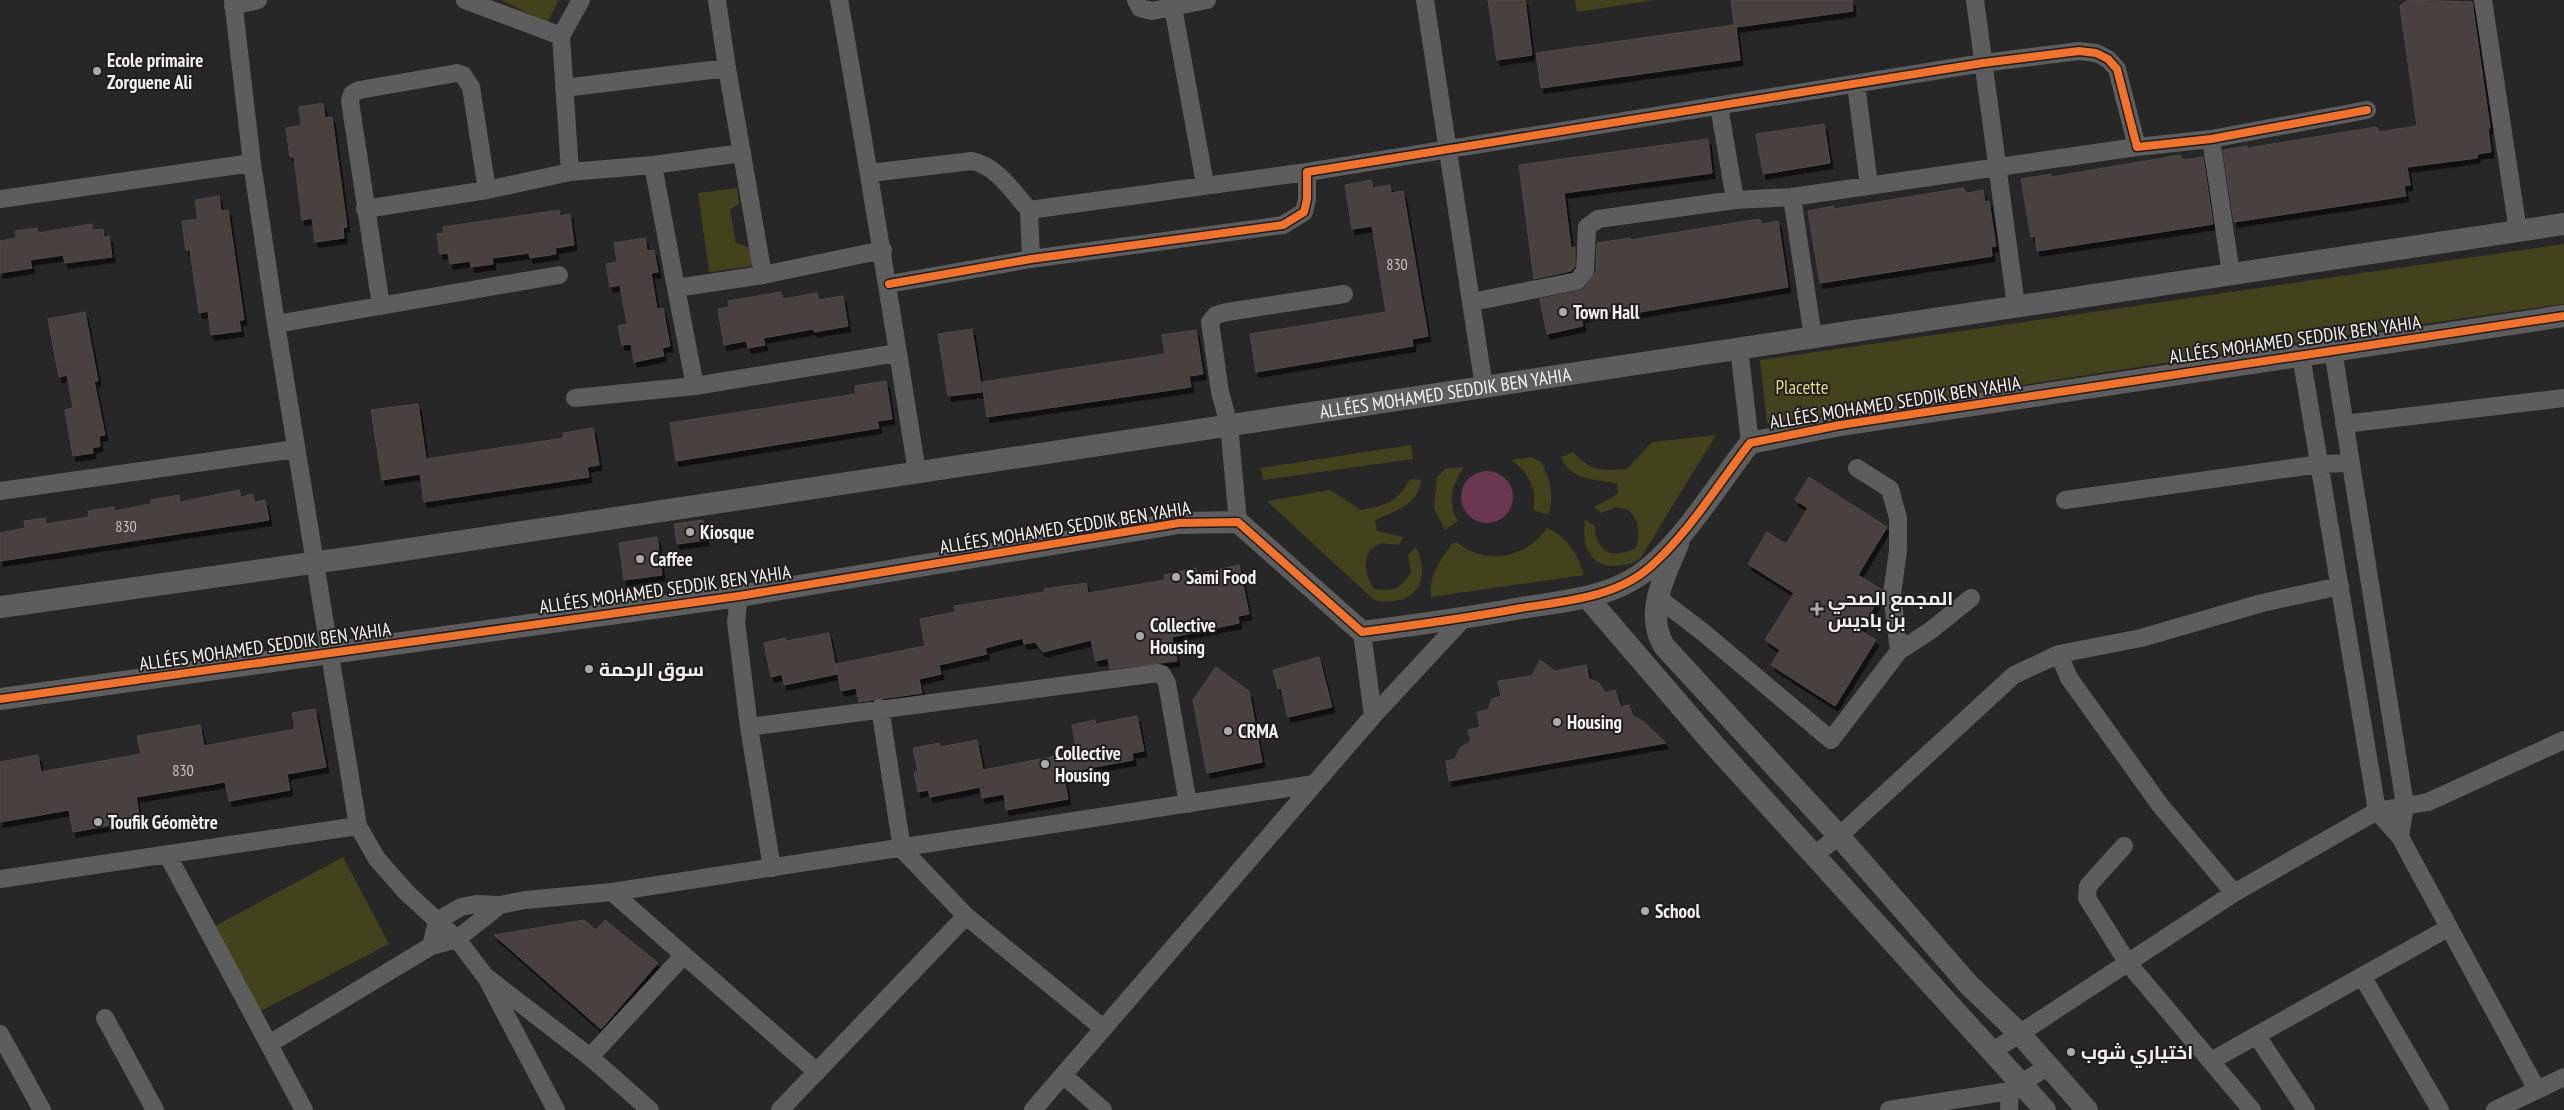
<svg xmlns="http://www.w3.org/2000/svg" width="2564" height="1110" viewBox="0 0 2564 1110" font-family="'PT Sans Narrow',Cairo,sans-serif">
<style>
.green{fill:#42421d}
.water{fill:#69374f}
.building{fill:#4a3f3f;stroke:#4c4b4a;filter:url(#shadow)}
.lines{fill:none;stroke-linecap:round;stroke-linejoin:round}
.minor{stroke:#5d5d5d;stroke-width:18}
.tertiary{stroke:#5d5d5d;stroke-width:22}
.cycleway-casing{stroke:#201d1c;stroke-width:11}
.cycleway{stroke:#ef722f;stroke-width:8}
.poi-dot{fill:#abaaaa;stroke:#201d1c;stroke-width:2}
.labels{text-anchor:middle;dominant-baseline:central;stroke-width:4;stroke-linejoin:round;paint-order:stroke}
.number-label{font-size:16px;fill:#c8c4c4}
.poi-label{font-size:19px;font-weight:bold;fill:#f2f0f0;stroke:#201d1c;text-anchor:start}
.street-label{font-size:19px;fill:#f2f0f0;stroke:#201d1c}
.park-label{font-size:19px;fill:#dcde85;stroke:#201d1c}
</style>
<defs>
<filter id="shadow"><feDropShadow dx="3" dy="5.5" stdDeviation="0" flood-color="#0009"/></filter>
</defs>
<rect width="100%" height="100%" fill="#282727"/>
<!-- green -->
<path class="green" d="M501,0H559L547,23Z
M1575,0H1655L1577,12Z
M737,188L739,203L730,210L736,243L751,248L753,266L709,272L698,193Z
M2564,244V304C2298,341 2033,384 1767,424L1760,360Z
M1716,435L1640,559C1605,577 1579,560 1585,520L1594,525C1598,553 1610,560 1636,548C1640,532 1640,523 1629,510L1616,507L1601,513L1594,507L1618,494L1617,483C1595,480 1570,480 1561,457L1573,452C1591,472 1602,471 1627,469L1652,442Z
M1411,445L1413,459L1263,480L1261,468Z
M1531,457L1541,462C1550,478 1555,497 1548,515L1533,510C1538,489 1528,472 1511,460Z
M1464,467C1453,484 1446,502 1458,521L1445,530L1434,508L1437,477L1445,469Z
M1410,479L1421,480C1419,505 1395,511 1375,520L1377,531L1403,537L1399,545L1382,543L1370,549C1363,565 1365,574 1374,589C1395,592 1400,589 1411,572L1408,555L1416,547C1433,584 1412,608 1374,600L1267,501L1330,490L1361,510C1386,505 1397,503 1410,479Z
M1547,528C1567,536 1578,555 1584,575L1431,597C1428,577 1440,560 1452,544L1457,542C1477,560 1508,561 1530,545C1537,541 1542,534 1547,528Z
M343,857L389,944L259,1012L215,926Z"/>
<!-- water -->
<path class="water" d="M1461 497a26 26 0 1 1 52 0a26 26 0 1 1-52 0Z"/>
<!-- building -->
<path class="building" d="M1488,0H1525L1532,55L1497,60Z
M1731,0H1852L1853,11L1736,27L1740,60L1541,88L1536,53L1734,25Z
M2408,0L2472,2L2490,128H2488L2491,152L2477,154V158L2407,167L2410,185L2404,186L2406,196L2234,222L2223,150L2247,146L2248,148L2376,127L2380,132L2417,126L2400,6Z
M323,103L325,118L332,117L347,227H343L344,238L315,242L312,218L302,220L294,157H290L286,128L301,126L299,107Z
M1824,124L1830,163L1763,174L1756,134Z
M1708,139L1712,173L1564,193L1571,248L1575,247V267L1571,271L1534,279L1519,165Z
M2180,155L2184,160L2203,157L2213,224L2037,251L2035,236L2031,237L2021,179L2051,174V177Z
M1371,180L1373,188L1390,185L1391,193L1403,191L1428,336L1412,339L1413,346L1256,372L1250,334L1386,312L1372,226L1352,229L1345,185Z
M1963,188L1967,193L1983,190L1985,202L1989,201L1996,246L1991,247L1992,256L1820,283L1808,211L1834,206V209Z
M219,196L221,211L228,210L244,320H239L241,331L211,335L208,311L199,313L190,250H186L182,221L198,219L195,200Z
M560,210L559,216L570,214L574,245L555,248L556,254L530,258L529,253L492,258L493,264L471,267L470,261L450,264L448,253L440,254L437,234L444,233L443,227Z
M1759,219L1762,224L1778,221L1788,287L1640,312L1616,314L1615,311L1581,317L1583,326L1547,334L1540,299L1579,291L1585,288L1596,272L1597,243L1630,238V240Z
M92,224V230L103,229L104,237L109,236L112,257L65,263L63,255L30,260L32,268L0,273V241L16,238L15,231L37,228L38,233Z
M645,238L647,251L654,250L658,272L651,273L657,309L663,308L670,346L662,348L664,356L634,362L631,344L622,345L618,326L627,324L620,285L610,287L606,264L617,262L614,243Z
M781,292L783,299L817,293L819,300L843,296L848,326L814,332L813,329L763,338L765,345L748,348L746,341L724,345L718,309L729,307L728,301Z
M85,312L98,381H94L105,435L99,436L100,446L92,448L93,453L73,456L65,410L73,408L67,375L59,377L48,319Z
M972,329L982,392L948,396L938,334Z
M1196,330L1203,374L1189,376L1191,387L987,417L982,382L1165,354L1162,335Z
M886,381L892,419L877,421L879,428L676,461L670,423L856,394L855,386Z
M418,404L426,459L564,438L563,433L593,428L599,465L587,467L589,477L424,502L420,474L382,480L371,410Z
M1809,477L1887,527L1858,575L1882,590L1881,595L1860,630L1876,640L1835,706L1771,665L1780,650L1765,640L1794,593L1748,564L1767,532L1786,544L1808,508L1795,500Z
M239,490L241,497L253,494L255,502L265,500L269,520L0,561V533L25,528L24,521L45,518L46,524L89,517L88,511L114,507V511L151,504V500L179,495L180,502Z
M703,520L706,540L677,544L674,524Z
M657,537L662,575L624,580L619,543Z
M1239,565L1249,614L1238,616L1239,623L1172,637L1177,661L1110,669L1108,658L1096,661L1091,640L1043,652L1035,642L1024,644L1023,638L985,648L987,654L939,665L941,674L919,679L922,693L859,702L856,688L841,691L836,664L925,646L920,619L955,612L954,606L1045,592L1044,589L1086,583L1088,593L1165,580L1164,575L1196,568L1197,574Z
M829,633L837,674L784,685L782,674L771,677L764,643L785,638L786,641Z
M1319,657L1332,707L1288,717L1281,688L1278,689L1273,670Z
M1540,660L1555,671L1586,665L1589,679L1599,683L1605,693L1615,690L1621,707L1629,705L1633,716L1644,722L1666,743L1449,781L1446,761L1455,759L1460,748L1471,741L1468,730L1480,727L1477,712L1488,710L1492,699L1501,696L1498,681L1532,676Z
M1216,667L1249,691L1262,762L1207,773L1193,700Z
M315,709L326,767L287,774L290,790L229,801L225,782L136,797L140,820L73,832L69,810L0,822V762L38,755L41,772L141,754L137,736L200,725L204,746L295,729L292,713Z
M1137,716L1144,751L1132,753L1133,760L1078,770L1079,776L1064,778L1068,799L1006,810L1004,794L982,798L980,787L930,797L928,790L918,792L914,772H918L913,748L939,743L940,747L977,740L983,770L1077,752L1072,725L1095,720L1096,724Z
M584,920L596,930L605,920L658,963L601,1029L494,935Z"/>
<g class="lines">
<!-- minor -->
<path class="minor" d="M233,0L252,163L276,324L358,826L377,859L407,893L457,939L485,976L590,1057L650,1110
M465,0L561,36
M839,0C867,157 892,315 917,472
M1136,0L1140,8L1152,11L1207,0
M1425,0L1484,387
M1975,0L2016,306
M2483,0L2518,231
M233,6L258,0
M1173,7L1205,184
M1856,84L1869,185
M564,88L727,68
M1719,106L1735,200
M2211,139L2231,274
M570,172L561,36L581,0
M870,173L972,161C997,166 1013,192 1029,210
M1792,197L1813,337
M0,199L252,163
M365,209L487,190L570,172L653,165
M1031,259L1029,210L1307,172
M763,275L883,250
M889,284L1031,259L1283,225L1304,212L1307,199V172L1983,63L2079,51L2096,53L2108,59L2117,69L2137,147L2211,139L2367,110
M676,288L653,165L742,153
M1472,302L1577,281L1585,271L1587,227L1598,219L1735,200L1792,197L2137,147
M381,306L350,101L352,94L359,90L457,73L463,75L471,87L487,190
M276,324L559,275
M1739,348L1750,443
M2333,350L2405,805L2400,837
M2301,355L2377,811L2400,837L2536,1088
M695,386L676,288L763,275L727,68L717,0
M575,398L695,386L897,353
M2344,424L2564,398
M0,491L296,449
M2065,500L2320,464L2350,463
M1238,522L1229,425L1220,392L1210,322L1216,315L1227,312L1344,294
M739,596L736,622L749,727L772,868
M1657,597L1704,633L1831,740L1899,651L1892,594L1898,551V518L1890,489L1857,468
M1362,632L1373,716
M1899,651L1930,631L1971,598
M2059,654L2141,638L2262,603L2340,586
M880,708L902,849L966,916L1103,1028
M749,727L1158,673L1162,674L1167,683L1188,804
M2124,846L2088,886L2087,898L2127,962L2252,1110
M167,854L304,1110
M1814,855L1839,836L2014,675L2059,654L2069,678L2160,805L2234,893
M0,879L358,826
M612,892L817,1072
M431,946L437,921L461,907L476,904L500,905L525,900L612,892L1314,784
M2362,976L2440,1110
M488,981L556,1110
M105,1018L155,1110
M0,1034L42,1110
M2257,1036L2306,1110
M269,1044L431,946L457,939L500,905
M1993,1051L2234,893L2377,811L2428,802L2564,740
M590,1057L684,955
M2211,1061L2448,928
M1063,1075L1103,1110
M780,1110L966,916
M1033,1110L1373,716L1464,618
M1889,1110L2010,1091L2048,1066
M2009,1110L2010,1091
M2495,1110L2564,1077"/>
<!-- tertiary -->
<g class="tertiary">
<path d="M1678,544C1665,576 1644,612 1664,646L1839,836L1969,985L2020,1034L2087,1110"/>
<path d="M1587,597L1715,746L2045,1110"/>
<path id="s1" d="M0,607L383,553L2564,224"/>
<path d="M0,699L739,596L1179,523L1238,522L1362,632C1415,625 1468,618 1521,608C1564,601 1615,598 1650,567C1689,533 1718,484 1750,443L1840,425L2564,316"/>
</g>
<!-- cycleway casing -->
<g class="cycleway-casing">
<path id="cycleway" d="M889,284L1031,259L1283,225L1304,212L1307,199V172L1983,63L2079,51L2096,53L2108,59L2117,69L2137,147L2211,139L2367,110
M0,699L739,596L1179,523L1238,522L1362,632C1415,625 1468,618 1521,608C1564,601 1615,598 1650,567C1689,533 1718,484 1750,443L1840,425L2564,316"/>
</g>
<!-- cycleway -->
<use href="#cycleway" class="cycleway"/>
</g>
<!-- markers -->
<g class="poi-dot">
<circle cx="97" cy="71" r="5"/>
<circle cx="1563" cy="312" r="5"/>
<circle cx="690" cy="532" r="5"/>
<circle cx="640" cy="559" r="5"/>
<circle cx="1176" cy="577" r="5"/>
<path d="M1814.5 601.5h5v5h5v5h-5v5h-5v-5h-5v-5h5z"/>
<circle cx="1140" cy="636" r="5"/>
<circle cx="589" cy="669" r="5"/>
<circle cx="1557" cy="722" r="5"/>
<circle cx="1228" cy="731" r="5"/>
<circle cx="1045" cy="764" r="5"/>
<circle cx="98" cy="822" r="5"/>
<circle cx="1645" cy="911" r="5"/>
<circle cx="2071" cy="1052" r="5"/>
</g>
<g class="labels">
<!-- number labels -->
<g class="number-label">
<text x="1397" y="264">830</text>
<text x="126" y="526">830</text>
<text x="183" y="770">830</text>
</g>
<!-- poi labels -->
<g class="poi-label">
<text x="107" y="60">Ecole primaire<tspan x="107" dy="22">Zorguene Ali</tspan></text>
<text x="1573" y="312">Town Hall</text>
<text x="700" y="532">Kiosque</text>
<text x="650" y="559">Caffee</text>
<text x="1186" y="577">Sami Food</text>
<text x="1828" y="598">المجمع الصحي<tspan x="1828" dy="22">بن باديس</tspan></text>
<text x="1150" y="625">Collective<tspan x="1150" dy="22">Housing</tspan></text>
<text x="599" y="669">سوق الرحمة</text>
<text x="1567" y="722">Housing</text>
<text x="1238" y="731">CRMA</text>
<text x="1055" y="753">ِCollective<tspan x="1055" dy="22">Housing</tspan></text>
<text x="108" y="822">Toufik Géomètre</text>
<text x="1655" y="911">School</text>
<text x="2081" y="1052">اختياري شوب</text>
</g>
<!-- street labels -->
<g class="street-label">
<text transform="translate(2295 339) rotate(-8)">ALLÉES MOHAMED SEDDIK BEN YAHIA</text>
<text stroke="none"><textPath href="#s1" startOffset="1461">ALLÉES MOHAMED SEDDIK BEN YAHIA</textPath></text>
<text transform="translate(1895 402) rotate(-9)">ALLÉES MOHAMED SEDDIK BEN YAHIA</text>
<text transform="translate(1065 527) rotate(-9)">ALLÉES MOHAMED SEDDIK BEN YAHIA</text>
<text transform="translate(665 589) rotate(-8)">ALLÉES MOHAMED SEDDIK BEN YAHIA</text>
<text transform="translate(265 646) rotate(-8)">ALLÉES MOHAMED SEDDIK BEN YAHIA</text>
</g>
<!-- park labels -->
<g class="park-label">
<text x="1802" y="387">Placette</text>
</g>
</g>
</svg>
